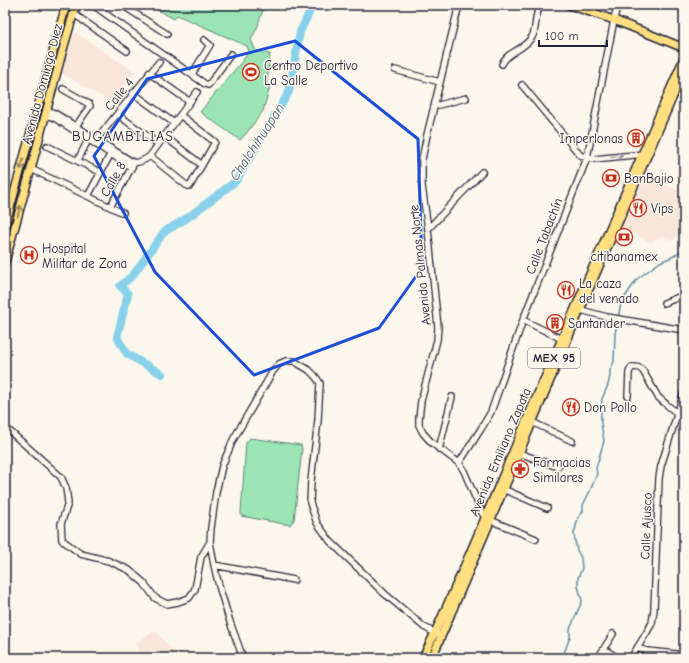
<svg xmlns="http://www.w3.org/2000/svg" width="689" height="663" viewBox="0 0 689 663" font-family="'Comic Neue',sans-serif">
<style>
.built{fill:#fae5da}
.green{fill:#9be5b4;stroke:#5e8478}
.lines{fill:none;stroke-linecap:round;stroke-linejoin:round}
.stream{stroke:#608aa4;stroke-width:1.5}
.river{stroke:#89d0ea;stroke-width:8}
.minor-casing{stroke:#22223b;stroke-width:8}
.major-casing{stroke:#22223b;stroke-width:10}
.minor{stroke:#fbf7ec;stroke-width:5.5}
.major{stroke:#ffdf80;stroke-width:7}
.oneway{stroke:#99979c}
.oneway2{stroke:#90805e}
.marked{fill:none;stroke:#1d4ed8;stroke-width:3;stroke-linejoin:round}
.labels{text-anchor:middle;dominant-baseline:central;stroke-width:3;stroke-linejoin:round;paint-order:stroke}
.shield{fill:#fbf7ec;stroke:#636270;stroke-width:1}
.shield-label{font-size:12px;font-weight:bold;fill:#22223b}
.poi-label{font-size:13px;fill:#22223b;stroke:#fbf7ec;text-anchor:start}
.street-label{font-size:13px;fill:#22223b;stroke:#fbf7ec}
.neighbourhood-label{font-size:14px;letter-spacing:1px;fill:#22223b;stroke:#fbf7ec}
.water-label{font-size:14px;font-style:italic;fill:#415670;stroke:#fbf7ec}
</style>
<rect width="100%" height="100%" fill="#fbf7ec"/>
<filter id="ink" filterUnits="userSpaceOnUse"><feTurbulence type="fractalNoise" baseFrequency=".025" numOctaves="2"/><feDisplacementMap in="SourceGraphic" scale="8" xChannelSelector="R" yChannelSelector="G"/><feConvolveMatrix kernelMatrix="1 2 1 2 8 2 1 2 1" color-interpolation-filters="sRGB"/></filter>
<g filter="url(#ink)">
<!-- built -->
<path class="built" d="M75,32L135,72L111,102L61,73Z
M645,175L684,193V232L681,231L672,241L662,236L650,242L620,227Z
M155,631L180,658H134L140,652L136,643Z"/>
<!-- green -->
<path class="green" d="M149,5H265L259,21L258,26L251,40L256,51L270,54L267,83L270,87L263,111L245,135L240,140L200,112L243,60L249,52L247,46L177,15L174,19Z
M250,438L301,445L302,449L294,520L290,525L241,516V512L246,443Z"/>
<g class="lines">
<!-- stream -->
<path class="stream" d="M563,656L570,637V629L582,601L578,586V578L582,568L581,558L577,550L575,541L574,534L578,518L583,511V505L590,491L597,474L596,468L604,441L601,423V406L602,399L608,385L610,376V370L614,362L615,334L621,303L637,279L660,262L672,257L684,249"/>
<!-- river -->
<path class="river" d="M162,374L127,354L117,337L128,294L120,286L133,275L164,232L187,218L236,181L289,92L300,32L313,5"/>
<!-- minor casing -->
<g class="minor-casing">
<path id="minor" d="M93,5L205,84L208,85L210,83L231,54
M122,5L167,34
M459,5L427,135L422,159V186L428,229L438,327L437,340L421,401L419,418V425L423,433L432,443L459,463L464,471L481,511L485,518L536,539
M74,14L127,51
M502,64C506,54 516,52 523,46C526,44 530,40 532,37C538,27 533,13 542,5
M395,70L440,82
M149,73L190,102
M192,74L210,45L204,40
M522,85L580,155L587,158L594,159L644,154
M63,89L89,104L90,106L76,126
M133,93L174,123
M435,106L466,98
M47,110L56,114L134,163
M117,114L158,144
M45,115L53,117L131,167
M164,136L202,165
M97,139L159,62
M47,146L100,172
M150,156L186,185L188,186H190L215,142L180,115
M78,160L88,140
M31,169L123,213
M88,196L110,155
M110,207L134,163C141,162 145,160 150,156L197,92
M428,229L482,172
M664,303L684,295
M577,309L607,317L684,330
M523,320L564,340
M628,396L629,372L632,367C637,367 640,367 643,371L658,397L667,405L677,413
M532,422L572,441
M5,427L61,477L66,488L68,503L61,524L62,540L81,554L109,561L129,570L144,583L155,598L167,604L178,602L189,598L195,589L201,557L210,542
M439,449L452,397
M519,453L558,467
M459,463L481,429L491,412L523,320L587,158L617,5
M503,489L547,508
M214,565L294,580
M637,648L647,651L676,654
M604,649L618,658
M243,658L230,622L219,586L214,565L210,542L211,528L216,492L222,466L233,440L273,371L279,364L286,361H294L309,370L315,376L320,383L318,420L311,481L310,503L317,523L330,541L385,594L424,627L437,634
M598,658L613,634
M631,658L647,632L652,623L654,610L659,478L661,466L684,392"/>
</g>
<!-- major casing -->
<g class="major-casing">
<path id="major" d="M569,5L614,20L684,48
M5,226L66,5
M5,262L31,169L62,53L76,5
M423,658C464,572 499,483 537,396C586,283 635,170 684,58
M432,658L580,310L684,71"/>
</g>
<!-- minor -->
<use href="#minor" class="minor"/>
<!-- major -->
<use href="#major" class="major"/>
</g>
<!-- one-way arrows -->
<defs><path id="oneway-shaft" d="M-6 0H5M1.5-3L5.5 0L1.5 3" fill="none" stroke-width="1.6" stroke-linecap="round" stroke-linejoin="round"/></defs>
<use class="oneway" href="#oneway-shaft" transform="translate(617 156) rotate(-5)"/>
<g class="oneway2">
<use href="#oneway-shaft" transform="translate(22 164) rotate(105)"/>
<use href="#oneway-shaft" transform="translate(19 211) rotate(-75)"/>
</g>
</g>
<!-- marked area -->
<path class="marked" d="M295,41L418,139L422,268L379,328L254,375L155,272L94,156L147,79Z"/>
<!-- icons -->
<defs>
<g id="stadium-ring" transform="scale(0.9)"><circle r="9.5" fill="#fbf7ec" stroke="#c8321e" stroke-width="1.5"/><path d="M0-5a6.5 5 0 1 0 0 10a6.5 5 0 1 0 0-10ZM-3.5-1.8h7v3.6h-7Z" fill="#c8321e"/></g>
<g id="building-ring" transform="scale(0.9)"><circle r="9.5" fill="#fbf7ec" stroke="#c8321e" stroke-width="1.5"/><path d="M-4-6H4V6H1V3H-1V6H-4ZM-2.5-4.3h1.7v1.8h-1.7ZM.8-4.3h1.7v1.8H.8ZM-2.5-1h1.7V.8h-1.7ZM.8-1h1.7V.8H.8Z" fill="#c8321e"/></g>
<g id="bank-ring" transform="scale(0.9)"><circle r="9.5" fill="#fbf7ec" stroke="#c8321e" stroke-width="1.5"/><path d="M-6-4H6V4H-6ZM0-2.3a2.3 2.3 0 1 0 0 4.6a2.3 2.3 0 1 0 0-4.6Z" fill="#c8321e"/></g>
<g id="restaurant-ring" transform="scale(0.9)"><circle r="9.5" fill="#fbf7ec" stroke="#c8321e" stroke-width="1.5"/><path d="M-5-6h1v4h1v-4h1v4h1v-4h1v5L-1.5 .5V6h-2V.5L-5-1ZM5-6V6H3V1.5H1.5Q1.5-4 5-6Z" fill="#c8321e"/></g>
<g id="hospital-ring" transform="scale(0.9)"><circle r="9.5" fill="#fbf7ec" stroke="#c8321e" stroke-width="1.5"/><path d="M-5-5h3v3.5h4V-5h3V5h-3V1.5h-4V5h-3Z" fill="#c8321e"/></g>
<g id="pharmacy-ring" transform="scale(0.9)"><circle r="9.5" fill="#fbf7ec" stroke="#c8321e" stroke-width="1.5"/><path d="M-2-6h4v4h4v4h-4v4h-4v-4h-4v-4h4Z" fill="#c8321e"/></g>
</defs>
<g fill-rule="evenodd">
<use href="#stadium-ring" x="251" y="72"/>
<use href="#building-ring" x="636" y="138"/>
<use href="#bank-ring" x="611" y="178"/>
<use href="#restaurant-ring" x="638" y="208"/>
<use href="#bank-ring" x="624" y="237"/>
<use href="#hospital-ring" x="29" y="255"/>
<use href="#restaurant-ring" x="566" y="290"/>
<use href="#building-ring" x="555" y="323"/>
<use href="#restaurant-ring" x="571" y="407"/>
<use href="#pharmacy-ring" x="520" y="469"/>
</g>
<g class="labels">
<!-- shield labels -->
<rect class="shield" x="528" y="348" width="52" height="20" rx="3"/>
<g class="shield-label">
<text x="554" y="358">MEX 95</text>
</g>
<!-- poi labels -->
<g class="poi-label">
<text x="264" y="65">Centro Deportivo<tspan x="264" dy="15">La Salle</tspan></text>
<text x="623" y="138" text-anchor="end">Imperlonas</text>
<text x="624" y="178">BanBajio</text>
<text x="651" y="208">Vips</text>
<text x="42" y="248">Hospital<tspan x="42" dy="15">Militar de Zona</tspan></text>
<text x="624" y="256" text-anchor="middle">citibanamex</text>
<text x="579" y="283">La caza<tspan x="579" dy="15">del venado</tspan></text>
<text x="568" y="323">Santander</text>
<text x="584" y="407">Don Pollo</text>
<text x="533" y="462">Farmacias<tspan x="533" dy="15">Similares</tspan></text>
</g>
<!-- street labels -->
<g class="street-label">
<text transform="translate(42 84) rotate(-75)">Avenida Domingo Diez</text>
<text transform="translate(119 94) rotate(-51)">Calle 4</text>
<text transform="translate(113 179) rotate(-60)">Calle 8</text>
<text transform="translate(544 236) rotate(-69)">Calle Tabachín</text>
<text transform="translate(420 265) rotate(-96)">Avenida Palmas Norte</text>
<text transform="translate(500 452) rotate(-67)">Avenida Emiliano Zapata</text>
<text transform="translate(646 526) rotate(-88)">Calle Ajusco</text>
</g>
<!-- neighbourhood labels -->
<g class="neighbourhood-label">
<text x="123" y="136">BUGAMBILIAS</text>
</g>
<!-- water labels -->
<g class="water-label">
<text transform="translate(257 142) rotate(-57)">Chalchihuapan</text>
</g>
</g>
<!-- margin -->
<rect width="689" height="663" fill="none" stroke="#fbf7ec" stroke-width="20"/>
<rect x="10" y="10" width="669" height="643" fill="none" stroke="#22223b" stroke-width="1.5" filter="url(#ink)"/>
<!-- scale -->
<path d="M539 40v6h68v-6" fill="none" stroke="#22223b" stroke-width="2"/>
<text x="545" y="40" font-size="12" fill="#22223b" stroke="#fbf7ec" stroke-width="3" paint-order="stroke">100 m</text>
</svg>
